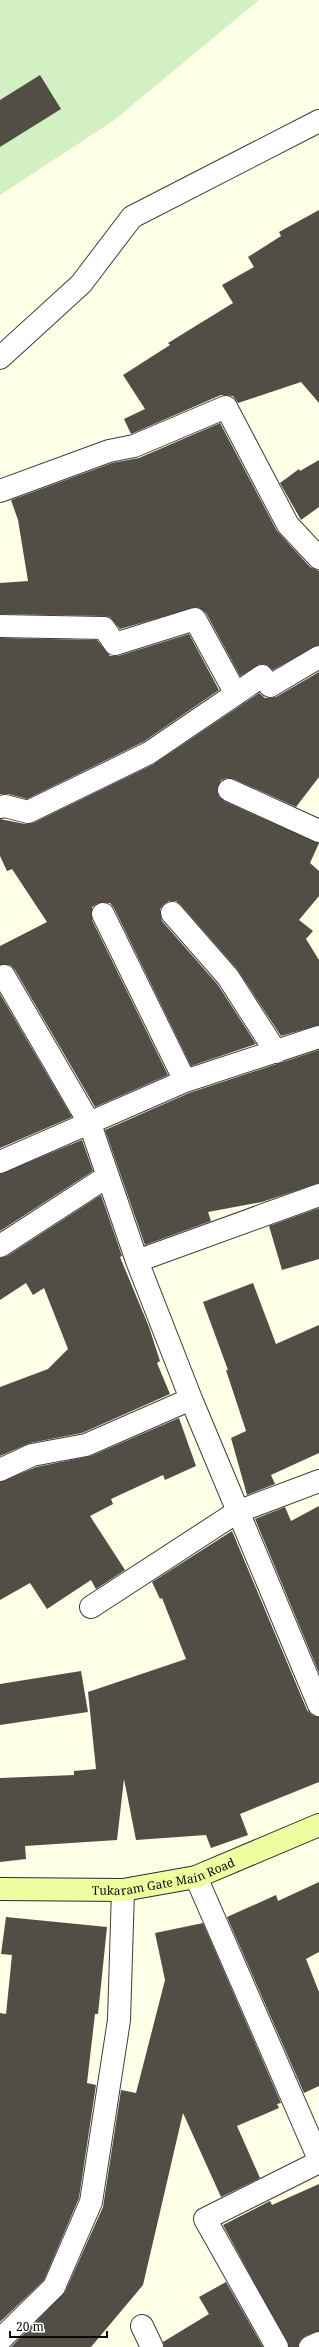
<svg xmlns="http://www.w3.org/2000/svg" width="319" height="2347" viewBox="0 0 319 2347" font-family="'Noto Serif',serif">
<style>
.pitch{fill:#d3f0c3}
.building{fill:#524e46}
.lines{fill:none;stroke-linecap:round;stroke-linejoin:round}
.street-casing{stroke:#3d3d3d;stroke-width:24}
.secondary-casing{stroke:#2c2c2c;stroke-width:24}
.street{stroke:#fff;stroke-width:22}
.secondary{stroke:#eeffa1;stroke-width:22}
.labels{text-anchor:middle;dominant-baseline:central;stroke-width:4;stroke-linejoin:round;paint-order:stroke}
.street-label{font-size:12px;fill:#0a0a0a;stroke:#fff}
</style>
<rect width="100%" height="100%" fill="#fdffe6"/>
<!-- pitch -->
<path class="pitch" d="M0,0H259L113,121L0,195Z"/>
<!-- building -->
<path class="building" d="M40,75L61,109L0,147V100Z
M319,210V403L301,382L238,403L233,396L221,395L131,434L124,419L145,409L123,375L170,345L168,343L233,303L222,285L254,267L248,257L281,236L279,232Z
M220,423L277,531L310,567L319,571V645L273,670L267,665L260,664L240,676L206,613L197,607L120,629L110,617L104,616L0,614V583L28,581L18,520L11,500L112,463L139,458Z
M319,460V507L301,520L280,483L299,469L300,471Z
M189,634L219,690L143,742L27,799L8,794H0V638L97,640L110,656H118Z
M319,672V777L296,807L234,779L227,778L221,780L217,791L219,797L224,801L319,843L310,863L319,871V896L299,920L313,931L306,939L319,960V1025L281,1036L237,969L181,905L176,901H169L164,904L160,909L162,921L218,985L256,1044L191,1066L114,908L110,903H98L92,907V920L168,1075L95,1107L15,970L10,965H0V946L47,922L12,869L7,871L0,856V819L25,824L33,823L154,764L259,693L265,698L276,697Z
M0,994L72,1117L0,1148Z
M319,1050V1183L262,1202L208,1212L211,1221L145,1245L105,1130L189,1093Z
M82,1140L93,1171L0,1231V1174Z
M101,1195L122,1256L120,1257L149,1327L160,1361L157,1363L170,1394L82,1433L30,1443L0,1456V1387L48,1369L68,1349L44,1288L33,1295L26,1283L0,1300V1258L7,1256Z
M319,1208V1259L282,1270L269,1226Z
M253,1283L276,1344L319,1325V1453L271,1475L275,1484L247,1495L231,1438L246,1431L226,1370H228L203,1302Z
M179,1418L196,1466L165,1480L163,1475L111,1499L113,1504L90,1516L125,1570L96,1589L91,1580L47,1609L30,1583L0,1600V1482L36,1467L91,1456Z
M319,1506V1673L255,1519L285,1507L291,1521Z
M232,1531L307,1710L312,1715L319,1717V1782L240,1814L248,1835L211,1848L206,1835L136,1840L124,1779L117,1840L25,1846L26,1859L0,1862V1778L74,1775V1771L96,1769L88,1692L186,1659L162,1598L160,1599L152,1582Z
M81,1671L88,1712L0,1725V1684Z
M319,1882V1952L306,1959L319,1992V2086L304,2093L227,1917L276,1895L278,1901Z
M6,1917L107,1927L98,2014H95L87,2083L96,2085L79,2198L44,2280L0,2322V2013L6,2014L12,1955L1,1954Z
M203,1923L281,2103L277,2104L279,2108L237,2126L260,2178L221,2197L183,2113L143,2285L91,2347H11L65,2292L103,2207L121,2090L136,2093L165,1980L155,1933Z
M319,2184V2331L305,2336L300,2340L298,2347H289L223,2225L270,2201L272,2205Z
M226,2282L263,2347H164L163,2342L209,2314L199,2297Z"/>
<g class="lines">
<!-- street casing -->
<g class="street-casing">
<path id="street" d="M0,358L81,284L132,217L319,121
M0,491L109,451L134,446L226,407L288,525L319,558
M0,626L104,628L115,644L195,619L236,694
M229,790L319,831
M0,807L5,806L28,812L149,753L262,676L270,686L319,657
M172,913L228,977L276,1052
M103,914L185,1081
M4,976L90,1124L137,1261L191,1399L319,1705
M0,1162L185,1081L319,1037
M0,1246L108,1176
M137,1261L319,1195
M0,1470L32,1455L86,1445L191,1399
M91,1607L237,1512L319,1481
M196,1877L319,2159
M142,2326L152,2347
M0,2340L54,2287L91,2202L119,2020L123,1890
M277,2347L205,2219L319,2162
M310,2347L319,2343"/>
</g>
<!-- secondary casing -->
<g class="secondary-casing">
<g id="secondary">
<path id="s1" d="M0,1889L123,1890L196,1877L319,1825"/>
</g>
</g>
<!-- street -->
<use href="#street" class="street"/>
<!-- secondary -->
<use href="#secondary" class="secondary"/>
</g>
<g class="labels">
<!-- street labels -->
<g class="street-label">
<text stroke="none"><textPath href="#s1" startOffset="165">Tukaram Gate Main Road</textPath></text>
</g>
</g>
<!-- scale -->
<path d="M10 2331v6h97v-6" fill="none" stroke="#0a0a0a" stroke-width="2"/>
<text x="16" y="2331" font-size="12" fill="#0a0a0a" stroke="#ffffff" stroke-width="3" paint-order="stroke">20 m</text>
</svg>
